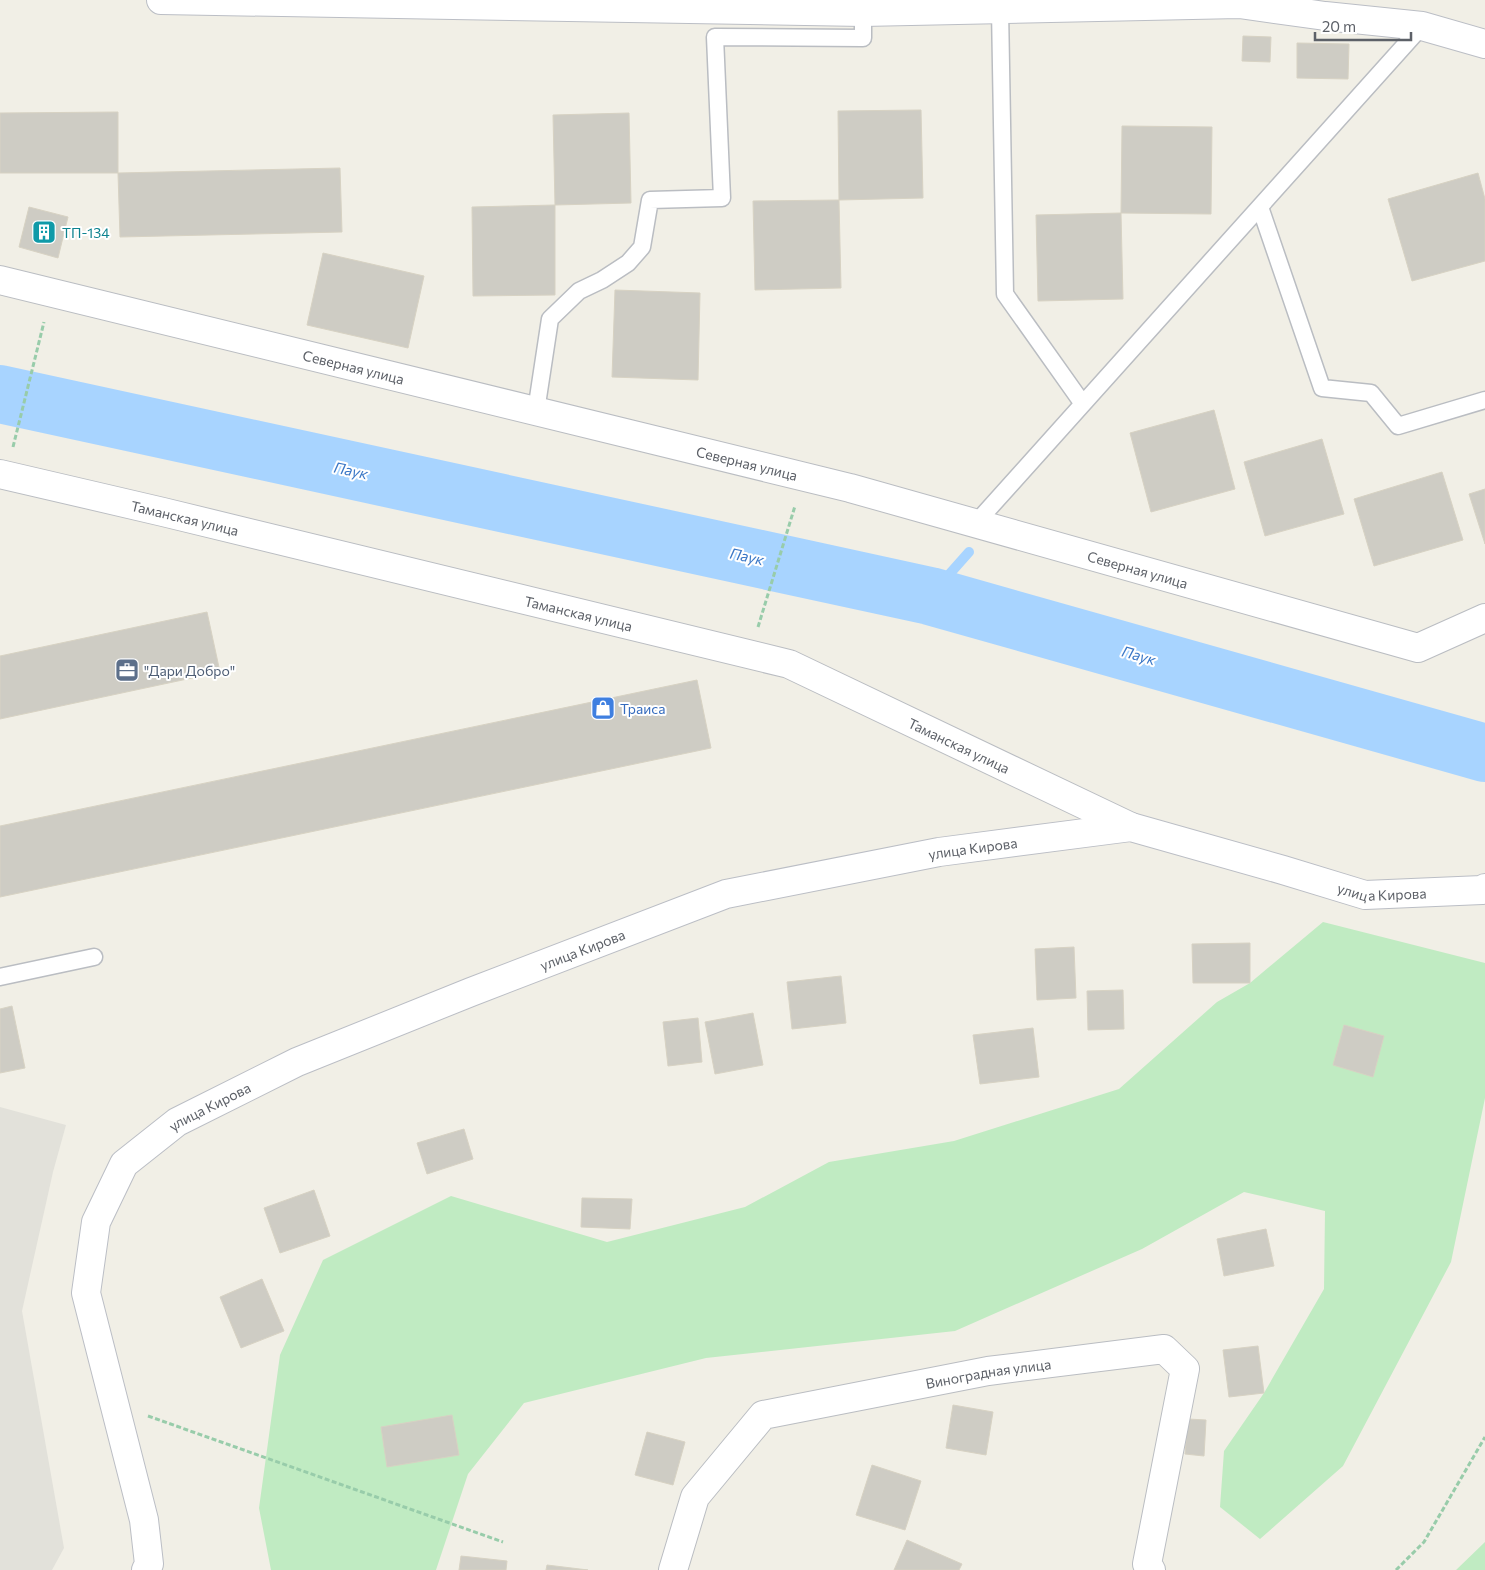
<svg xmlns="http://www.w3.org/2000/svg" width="1485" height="1570" viewBox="0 0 1485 1570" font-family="Commissioner,sans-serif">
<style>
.industrial{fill:#e2e1da}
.green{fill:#c0ebc2}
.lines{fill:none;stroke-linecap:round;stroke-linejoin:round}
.stream{stroke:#a8d4ff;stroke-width:10}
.river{stroke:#a8d4ff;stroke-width:58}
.building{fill:#ceccc4;stroke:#d7d2c3}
.lane-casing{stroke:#babdc2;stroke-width:19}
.street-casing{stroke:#babdc2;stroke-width:30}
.secondary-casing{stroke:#bbbec5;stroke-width:30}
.path{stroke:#98ccaa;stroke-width:3;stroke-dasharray:5 2.5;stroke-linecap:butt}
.lane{stroke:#fff;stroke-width:16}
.street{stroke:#fff;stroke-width:28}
.secondary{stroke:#fff;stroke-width:28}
.labels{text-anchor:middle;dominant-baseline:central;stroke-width:4;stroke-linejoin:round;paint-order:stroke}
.culture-label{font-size:14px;fill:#0d838f;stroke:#fff;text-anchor:start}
.street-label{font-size:14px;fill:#5d6168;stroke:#fff}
.service-label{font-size:14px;fill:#4e5e75;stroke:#fff;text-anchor:start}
.shop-label{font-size:14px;fill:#366cbe;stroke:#fff;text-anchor:start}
.water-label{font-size:15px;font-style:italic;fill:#3a77c6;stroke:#fff}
</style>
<rect width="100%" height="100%" fill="#f1efe6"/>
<!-- industrial -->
<path class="industrial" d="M0,1107L66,1125L53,1172L22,1311L64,1548L52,1570H0Z"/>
<!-- green -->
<path class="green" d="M1323,922L1485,963V1098L1451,1262L1343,1466L1260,1539L1220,1507L1224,1451L1264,1393L1324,1289L1325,1211L1244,1192L1142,1249L955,1331L706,1358L524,1403L468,1474L436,1570H271L259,1508L280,1355L323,1260L451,1196L607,1242L745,1207L829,1162L954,1141L1119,1089L1217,1002L1250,983Z
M1485,1542V1570H1456Z"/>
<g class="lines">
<!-- stream -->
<path class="stream" d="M930,596L969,552"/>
<!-- river -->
<path class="river" d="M0,394L930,596L1485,753"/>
</g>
<!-- building -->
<path class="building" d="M1243,36L1271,37L1270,62L1242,61Z
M1297,43L1349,44L1348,79L1297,78Z
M921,110L923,198L839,200L838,111Z
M118,112V173H0V113Z
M629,113L631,203L555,205L553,115Z
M1122,126L1212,127L1211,214L1121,213Z
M340,168L342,232L120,237L118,173Z
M1478,173L1485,199V261L1412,281L1388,199Z
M839,200L841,288L755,290L753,201Z
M555,205V295L473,296L472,207Z
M29,207L68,217L58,258L19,247Z
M1121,213L1123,299L1038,301L1036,215Z
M323,253L424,276L408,348L307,325Z
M615,290L700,293L698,380L612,377Z
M1214,410L1235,489L1151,512L1130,433Z
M1322,439L1344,514L1265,536L1244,462Z
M1442,472L1463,540L1374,566L1354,499Z
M1485,489V544L1469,494Z
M207,612L220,672L0,719V656Z
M697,680L711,748L0,897V826Z
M1250,943V983H1193L1192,944Z
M1074,947L1076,998L1037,1000L1035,949Z
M841,976L846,1023L792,1029L787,982Z
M1123,990L1124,1029L1088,1030L1087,991Z
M12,1006L25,1068L0,1073V1009Z
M753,1013L763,1065L715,1074L705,1022Z
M698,1018L702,1062L668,1066L663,1022Z
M1344,1025L1384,1036L1373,1077L1333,1065Z
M1033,1028L1039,1077L980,1084L973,1035Z
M464,1129L473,1159L427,1174L417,1143Z
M314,1190L330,1236L280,1253L264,1208Z
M582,1198L632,1199L630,1229L581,1227Z
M1266,1229L1274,1266L1224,1276L1217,1239Z
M262,1279L284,1331L241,1348L220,1297Z
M1258,1346L1264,1393L1229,1397L1223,1350Z
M953,1405L993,1412L986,1455L946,1448Z
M452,1415L459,1455L387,1467L381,1427Z
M1188,1419L1206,1420L1204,1456L1185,1454Z
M647,1432L685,1442L673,1485L635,1475Z
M872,1465L921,1481L905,1530L856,1515Z
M907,1540L962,1564L959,1570H894Z
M461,1556L507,1561L506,1570H459Z
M547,1565L588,1570H546Z"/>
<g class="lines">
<!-- lane casing -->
<g class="lane-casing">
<path id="lane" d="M1000,9L1005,294L1083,404
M1260,207L1322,388L1371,393L1398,426L1485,400
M536,411L550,319L579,291L602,280L628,263L642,247L650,200L722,198L715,37L863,38V12
M976,523L1422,26
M0,977L94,957"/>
</g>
<!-- street casing -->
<g class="street-casing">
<g id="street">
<path id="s1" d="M0,280L850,488L1418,648L1485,618"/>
<path id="s2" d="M0,474L163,512L789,664L1131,827"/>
<path id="s3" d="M673,1570L695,1497L763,1415L988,1371L1164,1349L1185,1369L1147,1564L1151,1570"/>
</g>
</g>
<!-- secondary casing -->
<g class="secondary-casing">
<g id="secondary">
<path d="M161,0L863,12L1239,4L1325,16L1422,26L1485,44"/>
<path id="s4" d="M146,1570L149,1564L144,1520L86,1293L96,1222L124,1164L177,1122L297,1062L471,992L726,894L939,852L1131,827L1283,870L1365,895L1482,890L1485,888"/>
</g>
</g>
<!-- path -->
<path class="path" d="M13,447L44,322
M758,627L795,506
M148,1416L503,1542
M1396,1570L1424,1542L1485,1437"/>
<!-- lane -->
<use href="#lane" class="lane"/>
<!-- street -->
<use href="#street" class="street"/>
<!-- secondary -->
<use href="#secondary" class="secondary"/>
</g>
<!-- icons -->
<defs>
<g id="building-square" transform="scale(1.25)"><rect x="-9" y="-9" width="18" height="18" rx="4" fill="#0f9aa8" stroke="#fff"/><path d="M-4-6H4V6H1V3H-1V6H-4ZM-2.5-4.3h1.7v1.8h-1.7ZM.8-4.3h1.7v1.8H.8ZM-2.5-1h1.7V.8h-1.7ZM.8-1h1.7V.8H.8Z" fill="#fff"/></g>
<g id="office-square" transform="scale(1.25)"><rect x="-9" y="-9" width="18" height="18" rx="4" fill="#5c6f8a" stroke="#fff"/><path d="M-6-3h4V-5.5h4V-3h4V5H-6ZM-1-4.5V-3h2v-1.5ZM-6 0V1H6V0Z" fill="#fff"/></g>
<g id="shop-square" transform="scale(1.25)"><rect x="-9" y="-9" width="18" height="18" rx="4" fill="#3f7fe0" stroke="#fff"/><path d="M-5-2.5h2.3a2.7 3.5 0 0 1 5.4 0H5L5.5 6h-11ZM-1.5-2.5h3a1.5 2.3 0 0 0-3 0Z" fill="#fff"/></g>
</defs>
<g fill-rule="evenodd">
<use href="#building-square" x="44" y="232"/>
<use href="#office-square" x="127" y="670"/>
<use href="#shop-square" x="603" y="708"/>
</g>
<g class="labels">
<!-- culture labels -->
<g class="culture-label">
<text x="62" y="232">ТП-134</text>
</g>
<!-- street labels -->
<g class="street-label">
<text stroke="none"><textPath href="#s1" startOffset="364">Северная улица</textPath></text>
<text stroke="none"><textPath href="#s1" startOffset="769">Северная улица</textPath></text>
<text stroke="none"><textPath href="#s2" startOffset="190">Таманская улица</textPath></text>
<text stroke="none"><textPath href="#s1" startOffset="1174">Северная улица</textPath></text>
<text stroke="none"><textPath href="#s2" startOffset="595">Таманская улица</textPath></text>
<text stroke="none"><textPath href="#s2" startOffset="1000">Таманская улица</textPath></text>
<text stroke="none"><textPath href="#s4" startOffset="1335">улица Кирова</textPath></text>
<text stroke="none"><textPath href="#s4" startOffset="1755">улица Кирова</textPath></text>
<text stroke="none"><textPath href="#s4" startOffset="930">улица Кирова</textPath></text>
<text stroke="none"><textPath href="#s4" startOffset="525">улица Кирова</textPath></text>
<text stroke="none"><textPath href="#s3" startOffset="412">Виноградная улица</textPath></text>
</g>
<!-- service labels -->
<g class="service-label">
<text x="144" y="670">"Дари Добро"</text>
</g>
<!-- shop labels -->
<g class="shop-label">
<text x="620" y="708">Траиса</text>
</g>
<!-- water labels -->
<g class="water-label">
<text transform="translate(351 470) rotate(12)">Паук</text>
<text transform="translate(747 556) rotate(12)">Паук</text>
<text transform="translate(1139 655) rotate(16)">Паук</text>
</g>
</g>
<!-- scale -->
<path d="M1315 32v8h96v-8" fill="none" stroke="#5d6168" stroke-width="2.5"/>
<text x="1322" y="32" font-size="15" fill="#5d6168" stroke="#ffffff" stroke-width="4" paint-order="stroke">20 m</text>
</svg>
